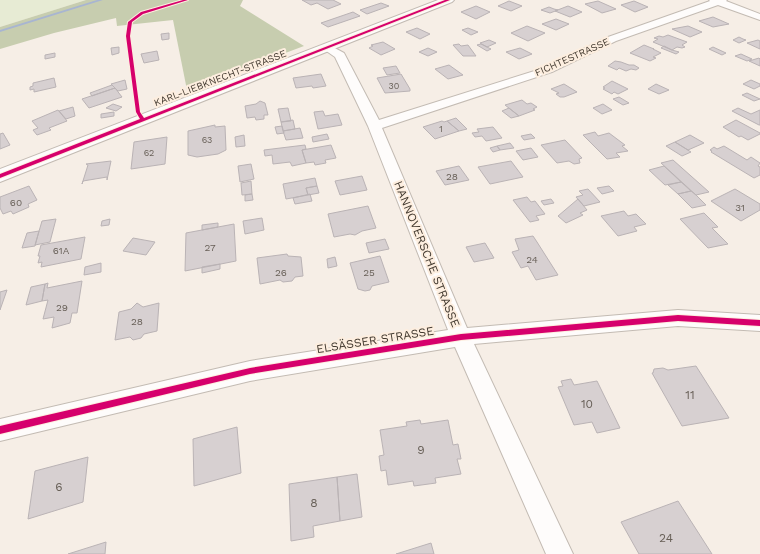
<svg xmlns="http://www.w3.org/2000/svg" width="760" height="554" viewBox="0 0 760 554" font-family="'Work Sans',sans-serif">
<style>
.green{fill:#e7ebd4}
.forest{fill:#c7cdaf}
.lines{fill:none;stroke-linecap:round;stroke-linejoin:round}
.stream{fill:#a8b5d1;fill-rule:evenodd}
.building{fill:#d7d0d1;stroke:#bab3b5}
.street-casing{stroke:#c3bbb3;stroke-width:2}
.secondary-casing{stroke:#c3bbb3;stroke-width:2}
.street{fill:#fefcfb;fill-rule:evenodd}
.secondary{fill:#fefcfb;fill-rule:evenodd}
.cycleway-casing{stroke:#fdeedf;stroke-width:2}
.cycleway{fill:#d6006c;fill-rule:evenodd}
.labels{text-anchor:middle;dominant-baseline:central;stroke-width:4;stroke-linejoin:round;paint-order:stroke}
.far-number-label{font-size:9px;fill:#686058}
.far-street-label{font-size:10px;fill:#433a30;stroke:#fdeedf}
.number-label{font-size:10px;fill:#686058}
.street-label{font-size:12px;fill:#433a30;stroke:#fdeedf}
.near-number-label{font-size:12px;fill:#686058}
</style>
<rect width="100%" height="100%" fill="#f6eee6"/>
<!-- green -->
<path class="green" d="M0,0H86L0,27Z"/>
<!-- forest -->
<path class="forest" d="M86,0H243L240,6L304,46L187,90L173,20L117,26L116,18L54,33L0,49V27Z"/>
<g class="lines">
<!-- stream -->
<path class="stream" d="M97,0H103L0,32V30Z"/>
</g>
<!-- building -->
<path class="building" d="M302,0H333L341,4L328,9L317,3L311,5Z
M509,1L522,6L511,11L498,6Z
M598,1L616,9L602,13L585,4Z
M634,1L648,7L635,12L621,5Z
M381,3L389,6L367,14L360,10Z
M476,6L490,12L476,19L461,12Z
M568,6L582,12L570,17L555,11Z
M549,7L554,9L558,10L550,13L541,10Z
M353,12L360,16L328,27L321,23Z
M713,17L729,24L713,27L699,21Z
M556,19L569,24L556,30L542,24Z
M527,26L545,33L528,41L511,33Z
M688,26L702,32L690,37L672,29Z
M417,28L430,34L420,39L406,32Z
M468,28L478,32L471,35L462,30Z
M169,33V39L162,40L161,34Z
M668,35L687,42L682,45L685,47L682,48L677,47L672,50L653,42L658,39L654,38L659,36L663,37Z
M739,37L743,39L746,40L739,43L733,40Z
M489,40L496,43L487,47L480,43Z
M758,40L760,41V49L747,43Z
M383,42L395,49L381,55L369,48L373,46L371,45Z
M459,44L461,46L468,45L476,56H463L453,45Z
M481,44L491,49L487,51L477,45Z
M644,45L654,49H653L661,53L653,57L656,58L650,61L630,53Z
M664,46L672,50L679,52L676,54L661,48Z
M119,47V53L112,55L111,48Z
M713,47L726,53L722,55L709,49Z
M428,48L437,52L428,56L419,52Z
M520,48L532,54L519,59L506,52Z
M157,51L159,60L144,63L141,54Z
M55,53V57L45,59V55Z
M741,54L752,59L747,61L735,56Z
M759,58L760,59V66L749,61Z
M615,61L621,62L629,65H634L639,68L636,70L631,69L626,71L619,68L617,70L608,66Z
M449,65L463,75L448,79L435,69Z
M396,66L400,73L387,75L383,68Z
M321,74L326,86L313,88L312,86L296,88L293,78Z
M401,74L410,89V91L385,93L377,78Z
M54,78L56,87L34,92V89L30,90V87L33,86V83Z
M125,80L127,89L118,91L111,84Z
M751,80L760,84V86L754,89L743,84Z
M612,81L628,89L618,94L614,92L612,94L603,89L605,88L603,87Z
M564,84L577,92L564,97H560L556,94L559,93L551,89Z
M656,84L669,90L659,94L648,89Z
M112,85L115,88L92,96L90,93Z
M115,88L122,97L89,108L82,99Z
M747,93L760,99L754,101L742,95Z
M619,97L629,103L623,105L613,99Z
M522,100L527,104L531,103L537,107L533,109L535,110L519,116L505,105Z
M260,101L265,103L268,115H264V119L256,120L255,117L247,118L245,106L256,104Z
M113,104L122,107L116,111L106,108Z
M603,104L612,110L602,114L593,108Z
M73,107L75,116L66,119L59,111Z
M288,108L291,121L281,122L278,109Z
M509,108L519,116L511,118L502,111Z
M738,108L751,114L760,110V125H759L732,111Z
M58,110L67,121L49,128L51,130L37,135L33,130L38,128L32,121Z
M323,111L325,116L338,114L342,125L318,129L314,112Z
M114,112V116L101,118V114Z
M456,118L467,129L459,131L447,121Z
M293,120L295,129L283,131L281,122Z
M736,120L760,133V134L748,140L741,136L739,137L723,127Z
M442,121L444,122L447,121L459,131L435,139L423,127Z
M215,125V127L225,126L226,150L218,154L197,157L188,155V131Z
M282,126L284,133L277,134L275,127Z
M493,127L502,138L486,141L482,136L475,137L472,133L479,132L477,129Z
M300,128L303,138L286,140L283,131Z
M595,132L598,136L609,133L625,145L622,146L628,151L616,153L620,157L607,159L583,135Z
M3,133L10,145L0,149V134Z
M327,134L329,139L313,142L312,137Z
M531,134L535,138L524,140L521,136Z
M244,135L245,146L236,147L235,137Z
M690,135L704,143L688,150L675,142Z
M167,137L165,164L131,169L134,142Z
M565,140L582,158L579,159L580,163L574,164L569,161L557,163L541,145Z
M675,142L691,152L682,156L666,146Z
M510,143L514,148L500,150L497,146Z
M305,145L306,149L302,150L306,163L292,166L290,162L273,164L272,155L265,156L264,150Z
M331,145L336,158L325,160L326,163L315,165L314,162L306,163L302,150Z
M497,146L500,150L493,152L490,148Z
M724,146L747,160L751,157L760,163L758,166L760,167V175L754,178L711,152L712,151L710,150L714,147L717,149Z
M531,148L538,157L523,160L516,151Z
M673,160L709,192L696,195L661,163Z
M111,161L107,180V177L83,181L82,184L88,165L86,164Z
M511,161L523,177L490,184L478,167Z
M251,164L254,179L240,182L238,166Z
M459,166L469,180L445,185L436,171Z
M664,166L681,182L665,185L649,170Z
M362,176L367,190L340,195L335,181Z
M315,178L317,186L306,188L308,195L286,199L283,184Z
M251,181L252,194L242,195L241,183Z
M681,182L691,191L678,194L668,185Z
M29,186L37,200L28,204L29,207L13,214L11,211L3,214L0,208V197Z
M317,186L319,193L308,195L306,188Z
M609,186L614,191L602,194L597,188Z
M588,189L600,202L584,206L576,197L583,195L579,191Z
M735,189L760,204V210L741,221L711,201Z
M691,191L696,195L706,205L692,208L678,194Z
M252,194L253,200L245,201V195Z
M310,194L312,201L295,204L293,198Z
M527,197L531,202L535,201L545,214L536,216L539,220L530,222L513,200Z
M551,199L554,203L544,205L541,201Z
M578,199L587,210L580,213L583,215L566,223L558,216Z
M368,206L376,228L362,231L355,235L350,234L334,237L328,214Z
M624,211L628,216L636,214L646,224L634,227L637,231L618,236L601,216Z
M704,213L718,227L712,228L728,244L708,248L680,219Z
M262,218L264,230L245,234L243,221Z
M56,219L50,242L35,245L42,221Z
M110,219L109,225L101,226L102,221Z
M218,223V227L202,230V225Z
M234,224L236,261L185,271L186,233Z
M39,231L35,246L22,248L27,233Z
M533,236L537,242L558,275L536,280L528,266L521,268L512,252L519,250L515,239Z
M85,237L81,259L41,267L42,262L38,263L40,256H38L41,245Z
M133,238L155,242L146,255L123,251Z
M385,239L389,249L369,253L366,243Z
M485,243L494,258L474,262L466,247Z
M287,254L288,256L301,257L303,276L295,277L292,281L283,282L280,280L260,284L257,258Z
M380,256L389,282L372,286L370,290L365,291L358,289L350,263Z
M335,257L337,266L328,268L327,259Z
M101,263V272L84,275L85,267Z
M220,264V269L202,273V267Z
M82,281L77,313H72L70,323L52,328L54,317L43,319L48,300L42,301L45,284L48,283L47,288Z
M45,284L42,301L26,305L31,287Z
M7,290L0,310V292Z
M137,303L143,307L159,303L157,331L144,334L141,338L133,340L130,337L115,340L119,312L131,309Z
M696,366L729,418L682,426L652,373H653L654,369L663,368L668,370Z
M571,379L574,385L597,381L620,428L597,433L592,422L574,425L558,387L563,386L561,381Z
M420,420L421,424L448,420L453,445L458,444L461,459H457L461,474L435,478L436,483L414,486L413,481L388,485L386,470L381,471L379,456L384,455L380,430L407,426L406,422Z
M237,427L241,473L194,486L193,439Z
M88,457L83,502L28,519L35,471Z
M357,474L362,517L340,521L337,477Z
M337,477L340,521L313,526L314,537L291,541L289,484Z
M678,501L712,554H639L621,522Z
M106,542L105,554H68Z
M431,543L434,554H396Z"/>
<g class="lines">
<!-- street casing -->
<g class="street-casing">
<path id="street" d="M709,0H727L726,1L760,14V20L718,5L616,41L552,72L382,128L467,328L678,310L760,315V331L678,326L474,344L573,554H546L455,347L250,381L0,441V419L250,361L448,330L368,126L335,57L322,48L323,46H331L344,53L379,120L544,68L608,37L710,1Z"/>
</g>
<!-- secondary casing -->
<g class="secondary-casing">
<path id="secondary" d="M438,0H454L452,2L0,182V169Z"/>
</g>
<!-- street -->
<use href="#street" class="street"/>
<!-- secondary -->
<use href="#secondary" class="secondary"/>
<!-- cycleway casing -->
<g class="cycleway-casing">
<path id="cycleway" d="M183,0H188L143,14L132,22L130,36L140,112L144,118L445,0H450L0,178V174L140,119L136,112L126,36L128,22L141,12Z
M678,315L760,320V326L678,321L461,340L250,374L0,434V426L250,368L461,334Z"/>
</g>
<!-- cycleway -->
<use href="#cycleway" class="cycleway"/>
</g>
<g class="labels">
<!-- far-number labels -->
<g class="far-number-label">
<text x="394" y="86">30</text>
<text x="441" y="129">1</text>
<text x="207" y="140">63</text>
<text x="149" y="153">62</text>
</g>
<!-- far-street labels -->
<g class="far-street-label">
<text transform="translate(572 57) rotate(-24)">FICHTESTRASSE</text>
<text transform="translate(220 78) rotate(-21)">KARL-LIEBKNECHT-STRASSE</text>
</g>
<!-- number labels -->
<g class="number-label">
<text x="452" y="176">28</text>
<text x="16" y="202">60</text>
<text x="740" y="207">31</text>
<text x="210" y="247">27</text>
<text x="61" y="250">61A</text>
<text x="532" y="259">24</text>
<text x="281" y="272">26</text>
<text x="369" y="272">25</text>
<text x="62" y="307">29</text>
<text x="137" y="321">28</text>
</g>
<!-- street labels -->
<g class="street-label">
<text transform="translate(427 254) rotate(68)">HANNOVERSCHE STRASSE</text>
<text transform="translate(375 340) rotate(-9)">ELSÄSSER STRASSE</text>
</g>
<!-- near-number labels -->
<g class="near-number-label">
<text x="690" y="395">11</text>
<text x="587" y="404">10</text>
<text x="421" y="450">9</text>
<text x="59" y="487">6</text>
<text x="314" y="503">8</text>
<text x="666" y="538">24</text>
</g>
</g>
</svg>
